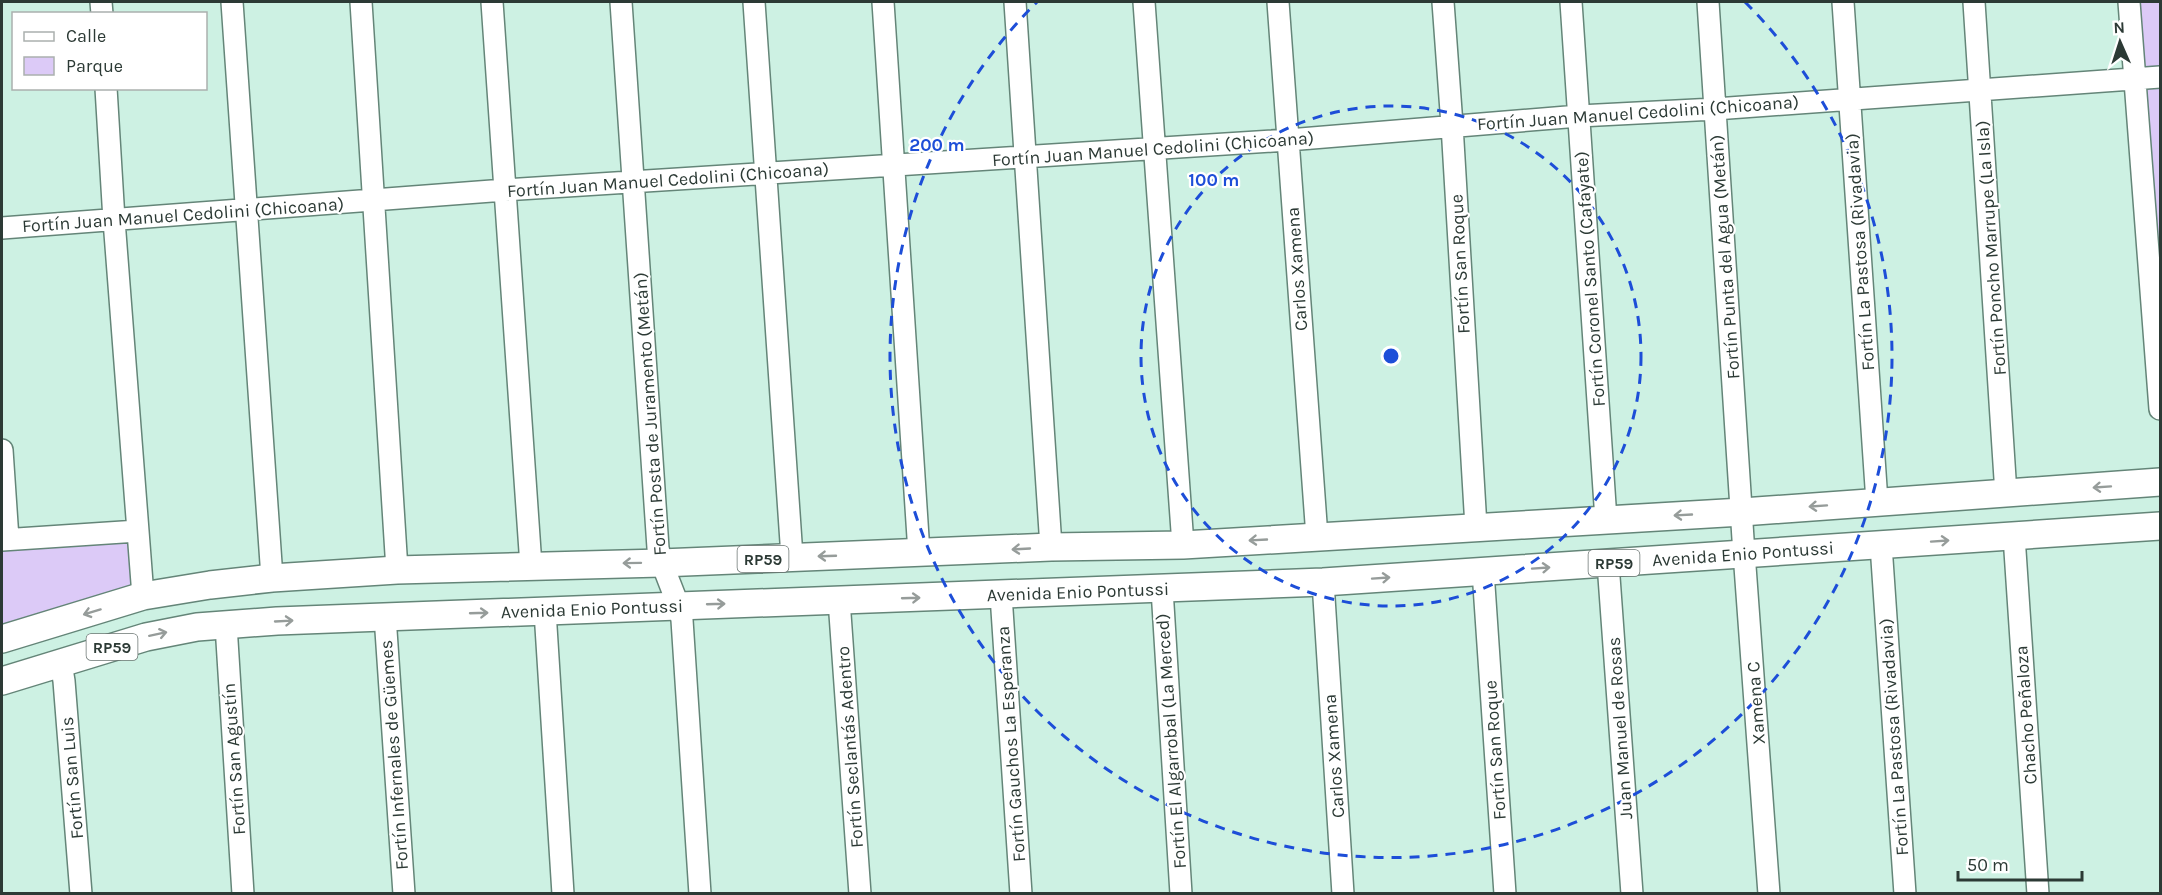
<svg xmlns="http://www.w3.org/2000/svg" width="2162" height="895" viewBox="0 0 2162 895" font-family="Karla,sans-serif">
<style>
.green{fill:#dccaf7}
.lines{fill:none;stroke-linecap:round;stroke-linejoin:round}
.minor-casing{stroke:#648578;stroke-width:24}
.major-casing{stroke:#648578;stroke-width:30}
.minor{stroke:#fff;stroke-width:21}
.major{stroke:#fff;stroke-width:27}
.oneway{stroke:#969c9a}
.ring{fill:none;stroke:#1d4ed8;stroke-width:3;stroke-dasharray:10 8}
.labels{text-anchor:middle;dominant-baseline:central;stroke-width:4.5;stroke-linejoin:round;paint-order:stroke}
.shield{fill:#fff;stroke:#6b7572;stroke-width:1.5}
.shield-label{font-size:16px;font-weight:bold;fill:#2c3a35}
.street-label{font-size:18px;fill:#2c3a35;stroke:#fff}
.centre{fill:#1d4ed8;stroke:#fff;stroke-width:3}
.ring-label{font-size:18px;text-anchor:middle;font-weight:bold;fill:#1d4ed8;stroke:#fff;stroke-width:4.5;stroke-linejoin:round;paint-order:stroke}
</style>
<rect width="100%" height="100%" fill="#cdf1e3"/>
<!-- green -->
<path class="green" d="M2134,2H2160V72L2139,74Z
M2160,84V344L2142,85Z
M135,535L139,594L2,635V544Z"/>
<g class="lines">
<!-- minor casing -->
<g class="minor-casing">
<path id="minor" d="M101,2L102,14
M232,2L272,578
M361,2L397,570
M492,2L531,566
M621,2L658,548C663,573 677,595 682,620L700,894
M754,2L792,557
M883,2L919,553
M1015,2L1051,547
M1144,2L1183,545
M1278,2L1317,537
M1443,2L1452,125L1476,527
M1571,2L1606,520
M1708,2L1743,539L1769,894
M1843,2L1877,502
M1974,2L2006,494
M2129,2L2160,409
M106,88L114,220L143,596
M2,228L505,190L1288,140L1579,116L1715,109L2160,77
M2,450L8,539
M2014,536L2038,894
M2,540L138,531
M1881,545L1905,894
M1608,563L1632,894
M1483,571L1505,894
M1323,582L1343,894
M1162,589L1181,894
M1001,595L1021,894
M839,600L860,894
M545,611L563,894
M385,616L404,894
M226,625L243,894
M61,663L64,681L81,894"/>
</g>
<!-- major casing -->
<g class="major-casing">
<path id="major" d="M2,639L143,596L210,585L272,578L397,570L661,563L1051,547L1183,545L1742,512L2160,482
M2,681L146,637L197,627L277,621L1323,582L2160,526"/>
</g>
<!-- minor -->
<use href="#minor" class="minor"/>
<!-- major -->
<use href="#major" class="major"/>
</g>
<!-- one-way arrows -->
<defs><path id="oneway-shaft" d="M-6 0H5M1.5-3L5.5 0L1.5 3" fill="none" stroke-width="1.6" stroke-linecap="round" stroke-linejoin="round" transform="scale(1.5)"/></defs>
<g class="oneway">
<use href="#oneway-shaft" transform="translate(2102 487) rotate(176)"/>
<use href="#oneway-shaft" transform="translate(1818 506) rotate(176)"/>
<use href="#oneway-shaft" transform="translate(1683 515) rotate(177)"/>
<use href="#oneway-shaft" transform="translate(1258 540) rotate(177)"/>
<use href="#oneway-shaft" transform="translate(1940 541) rotate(-4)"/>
<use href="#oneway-shaft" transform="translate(1021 549) rotate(177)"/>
<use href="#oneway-shaft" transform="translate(827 556) rotate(178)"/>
<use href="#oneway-shaft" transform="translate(632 563) rotate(179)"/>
<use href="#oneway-shaft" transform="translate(1541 568) rotate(-4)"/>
<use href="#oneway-shaft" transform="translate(1381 578) rotate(-4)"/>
<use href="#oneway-shaft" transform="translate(911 598) rotate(-2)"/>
<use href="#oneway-shaft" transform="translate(716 604) rotate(-2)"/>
<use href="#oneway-shaft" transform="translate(92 612) rotate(163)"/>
<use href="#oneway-shaft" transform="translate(479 613) rotate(-2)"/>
<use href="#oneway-shaft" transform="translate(284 621) rotate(-3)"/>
<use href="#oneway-shaft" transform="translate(158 634) rotate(-12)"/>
</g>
<!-- distance rings -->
<g class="ring">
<circle cx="1391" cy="356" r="250"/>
<path d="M1745 2A501 501 0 1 1 1037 2"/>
</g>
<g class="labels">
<!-- shield labels -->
<g class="shield">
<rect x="737.5" y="546" width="51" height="26" rx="4.5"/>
<rect x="1588.5" y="550" width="51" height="26" rx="4.5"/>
<rect x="86.5" y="634" width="51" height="26" rx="4.5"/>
</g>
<g class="shield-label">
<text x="763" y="559">RP59</text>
<text x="1614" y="563">RP59</text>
<text x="112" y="647">RP59</text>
</g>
<!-- street labels -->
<g class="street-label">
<text transform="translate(1638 113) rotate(-4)">Fortín Juan Manuel Cedolini (Chicoana)</text>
<text transform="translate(1153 149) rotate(-4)">Fortín Juan Manuel Cedolini (Chicoana)</text>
<text transform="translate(668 180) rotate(-4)">Fortín Juan Manuel Cedolini (Chicoana)</text>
<text transform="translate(183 215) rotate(-4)">Fortín Juan Manuel Cedolini (Chicoana)</text>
<text transform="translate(1991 248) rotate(-94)">Fortín Poncho Marrupe (La Isla)</text>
<text transform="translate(1860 252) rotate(-94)">Fortín La Pastosa (Rivadavia)</text>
<text transform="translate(1725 257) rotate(-94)">Fortín Punta del Agua (Metán)</text>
<text transform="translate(1460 264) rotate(-93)">Fortín San Roque</text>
<text transform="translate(1297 269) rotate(-94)">Carlos Xamena</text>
<text transform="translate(1590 279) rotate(-94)">Fortín Coronel Santo (Cafayate)</text>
<text transform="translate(650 414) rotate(-94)">Fortín Posta de Juramento (Metán)</text>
<text transform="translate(1743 554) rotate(-4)">Avenida Enio Pontussi</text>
<text transform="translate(1078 592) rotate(-2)">Avenida Enio Pontussi</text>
<text transform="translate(592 609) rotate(-2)">Avenida Enio Pontussi</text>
<text transform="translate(1756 703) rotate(-94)">Xamena C</text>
<text transform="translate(2026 715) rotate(-94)">Chacho Peñaloza</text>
<text transform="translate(1620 728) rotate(-94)">Juan Manuel de Rosas</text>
<text transform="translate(1894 737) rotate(-94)">Fortín La Pastosa (Rivadavia)</text>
<text transform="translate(1171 741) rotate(-94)">Fortín El Algarrobal (La Merced)</text>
<text transform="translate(1011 744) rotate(-94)">Fortín Gauchos La Esperanza</text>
<text transform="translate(850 747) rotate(-94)">Fortín Seclantás Adentro</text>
<text transform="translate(1495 750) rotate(-94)">Fortín San Roque</text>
<text transform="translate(394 755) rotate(-94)">Fortín Infernales de Güemes</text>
<text transform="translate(1334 756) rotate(-94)">Carlos Xamena</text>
<text transform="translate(234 759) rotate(-94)">Fortín San Agustín</text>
<text transform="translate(72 778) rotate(-95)">Fortín San Luis</text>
</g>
</g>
<circle cx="1391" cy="356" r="9" class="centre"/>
<g class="ring-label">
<text x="937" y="151">200 m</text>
<text x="1214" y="186">100 m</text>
</g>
<!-- border -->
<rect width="2162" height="895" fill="none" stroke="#2c3a35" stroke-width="6"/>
<!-- legend -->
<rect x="12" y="12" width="195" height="78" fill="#ffffff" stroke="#abb0ae" stroke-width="1.5"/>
<rect x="24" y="32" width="30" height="9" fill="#ffffff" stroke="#abb0ae" stroke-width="1.5"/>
<text x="66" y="42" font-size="18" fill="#2c3a35">Calle</text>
<rect x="24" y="57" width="30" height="18" fill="#dccaf7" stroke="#abb0ae" stroke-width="1.5"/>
<text x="66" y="72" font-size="18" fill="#2c3a35">Parque</text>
<!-- north arrow -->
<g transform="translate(2120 42) rotate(357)" stroke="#ffffff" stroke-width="4.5" paint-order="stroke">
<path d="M0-4.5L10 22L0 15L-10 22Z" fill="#2c3a35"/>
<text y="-9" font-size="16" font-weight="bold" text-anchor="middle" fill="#2c3a35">N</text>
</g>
<!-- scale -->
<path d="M1958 871v9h124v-9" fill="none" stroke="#2c3a35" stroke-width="3"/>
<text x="1967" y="871" font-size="18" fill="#2c3a35" stroke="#ffffff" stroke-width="4.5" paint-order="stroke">50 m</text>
</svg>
